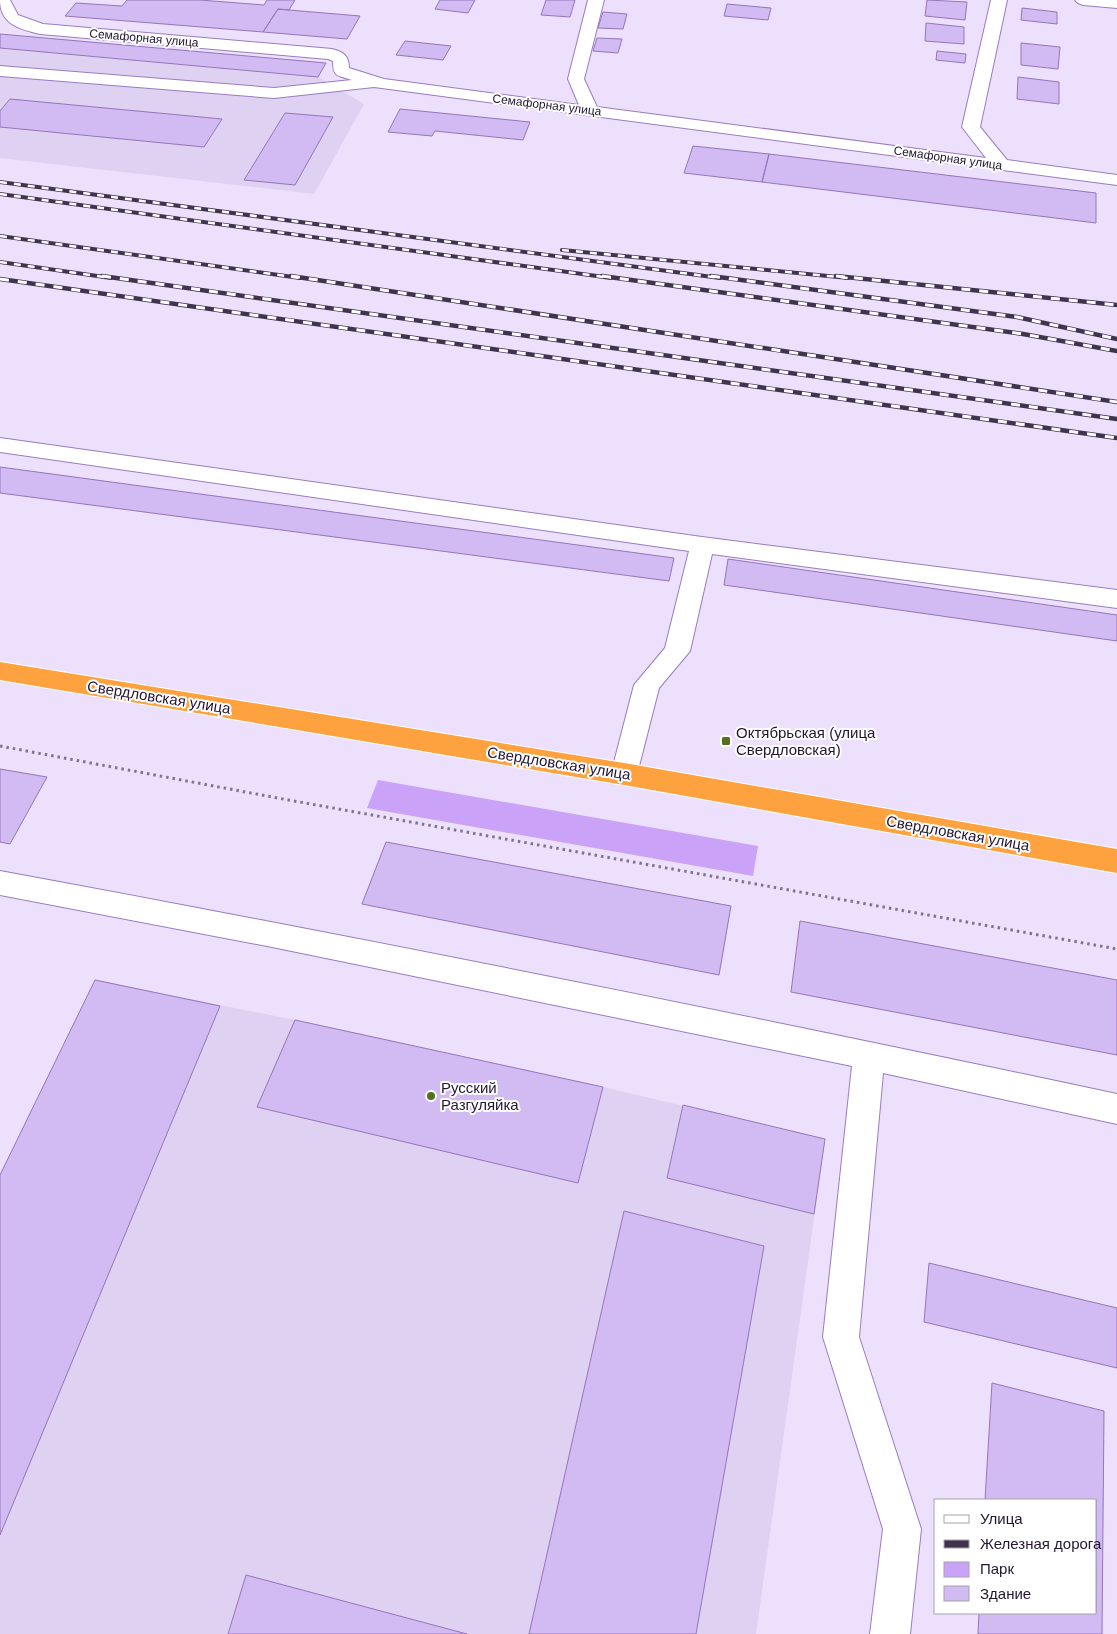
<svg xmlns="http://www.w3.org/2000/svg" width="1117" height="1634" viewBox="0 0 1117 1634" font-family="Helvetica,sans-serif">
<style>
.built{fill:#dfd1f1}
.green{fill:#caa3f8}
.building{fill:#d2baf2;stroke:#9476b9}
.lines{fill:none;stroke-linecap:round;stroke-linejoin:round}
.minor-casing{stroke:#9a7cbf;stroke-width:2}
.highway-casing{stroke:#fff;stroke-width:2}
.path{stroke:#80738f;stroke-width:3;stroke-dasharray:2.5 4;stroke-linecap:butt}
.minor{fill:#fff;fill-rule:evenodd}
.highway{fill:#fda23f;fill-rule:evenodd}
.rail-far1-casing{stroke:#40334e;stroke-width:4}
.rail-casing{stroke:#40334e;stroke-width:4.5}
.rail-far1{stroke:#fff;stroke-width:2.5;stroke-dasharray:7;stroke-linecap:butt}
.rail{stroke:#fff;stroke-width:3;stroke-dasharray:9;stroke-linecap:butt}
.poi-dot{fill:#576e1f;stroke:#fff;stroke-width:2}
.labels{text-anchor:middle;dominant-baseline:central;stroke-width:4;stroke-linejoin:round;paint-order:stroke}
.far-street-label{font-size:12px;fill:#231631;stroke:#fff}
.street-label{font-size:15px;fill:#231631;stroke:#fff}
.poi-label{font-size:15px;fill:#231631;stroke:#fff;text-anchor:start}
</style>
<rect width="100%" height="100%" fill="#ece0fd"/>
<!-- built -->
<path class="built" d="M0,48L318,77L364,104L314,194L0,158Z
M95,980L295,1020L603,1087L825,1139L756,1634H0V1176Z"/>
<!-- green -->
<path class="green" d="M378,780L758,846L753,876L367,808Z"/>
<!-- building -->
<path class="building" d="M127,0H200L264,5L267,0H295L289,10L278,9L263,32L65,16L76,3L122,6Z
M440,0H475L468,13L435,9Z
M546,0H575L570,17L541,15Z
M927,0L967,2L965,20L925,16Z
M727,4L771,8L768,20L724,16Z
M1022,8L1057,12V24L1021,20Z
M278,9L289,10L360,16L347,39L263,32Z
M603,12L627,14L623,29L598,28Z
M926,23L964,27V44L925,41Z
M0,34L326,63L318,77L0,48Z
M597,38L622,39L618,53L593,51Z
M405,41L451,46L443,60L396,55Z
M1021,43L1060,47L1058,69L1021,65Z
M937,51L966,54L965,63L936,60Z
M1018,77L1059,82V104L1017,99Z
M10,99L222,119L204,147L0,127V111Z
M400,109L530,122L523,140L435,131L432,136L388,132Z
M285,113L333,117L295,185L244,180Z
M693,146L769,154L762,182L684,173Z
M769,154L1096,193V223L762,182Z
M0,467L674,558L669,581L0,493Z
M728,559L1117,615V641L724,585Z
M0,769L47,777L10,844L0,842Z
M386,842L731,906L719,975L362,904Z
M800,921L1117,980V1055L791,992Z
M95,980L220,1006L0,1535V1175Z
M295,1020L603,1087L578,1183L257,1107Z
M683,1105L825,1139L814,1214L667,1178Z
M624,1211L764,1246L696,1634H529Z
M929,1263L1117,1308V1368L924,1322Z
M992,1383L1104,1411L1102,1634H978L979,1613H1096V1500H985Z
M246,1575L467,1634H228Z"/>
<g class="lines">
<!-- minor casing -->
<g class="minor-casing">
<path id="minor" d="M0,0H10L18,15L43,24L332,49C344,52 349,56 349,68L384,79L579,105L568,79L588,0H604L584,79L597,107L986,158L962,127L991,0H1007L980,127L1007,160L1117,175V185L374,87L274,98L0,76V66L274,88L352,80C338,75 333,78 333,61L328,59L40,34C19,29 0,24 0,0Z
M1075,0H1117V8L1083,5L1078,3Z
M0,438L702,537L1117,590V608L712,554L690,651L659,688L637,774L633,782L624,785L615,782L611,774L634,685L665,648L689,551L0,452Z
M0,871C374,940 746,1015 1117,1094V1124L883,1073L859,1337L921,1529L910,1634H870L883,1529L823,1337L852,1066L272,947L0,895Z"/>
</g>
<!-- highway casing -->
<g class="highway-casing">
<path id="highway" d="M0,662L624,763L1117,849V873L624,785L0,680Z"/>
</g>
<!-- path -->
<path class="path" d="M0,746L283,799L1117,949"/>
<!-- minor -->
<use href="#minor" class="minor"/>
<!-- highway -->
<use href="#highway" class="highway"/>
<!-- rail-far1 casing -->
<g class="rail-far1-casing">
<path id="rail-far1" d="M0,182L720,278
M0,194L611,278
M0,236L300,278
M562,250L848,278
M0,262L111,278"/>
</g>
<!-- rail casing -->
<g class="rail-casing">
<path id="rail" d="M102,276L1117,419
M291,276L1117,402
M602,276L1023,334L1117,351
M711,276L1017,317L1117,339
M836,276L1117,305
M0,279L1117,438"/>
</g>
<!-- rail-far1 -->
<use href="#rail-far1" class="rail-far1"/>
<!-- rail -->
<use href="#rail" class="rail"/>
</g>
<!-- markers -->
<g class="poi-dot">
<rect x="721" y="736" width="10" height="10" rx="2.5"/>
<circle cx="431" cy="1096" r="5"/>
</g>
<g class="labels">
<!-- far-street labels -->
<g class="far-street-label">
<text transform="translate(144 38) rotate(5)">Семафорная улица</text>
<text transform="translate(547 105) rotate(7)">Семафорная улица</text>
<text transform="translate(948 158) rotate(8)">Семафорная улица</text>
</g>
<!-- street labels -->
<g class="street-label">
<text transform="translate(159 697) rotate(9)">Свердловская улица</text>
<text transform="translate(559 763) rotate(9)">Свердловская улица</text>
<text transform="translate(958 833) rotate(10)">Свердловская улица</text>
</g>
<!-- poi labels -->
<g class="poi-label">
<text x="736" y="732">Октябрьская (улица<tspan x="736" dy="17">Свердловская)</tspan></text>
<text x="441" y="1087">Русский<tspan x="441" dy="17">Разгуляйка</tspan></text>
</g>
</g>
<!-- legend -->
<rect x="934" y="1499" width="162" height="115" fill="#ffffff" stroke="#a7a2ad"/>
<rect x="944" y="1515" width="25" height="8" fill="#ffffff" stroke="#a7a2ad"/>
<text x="980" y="1524" font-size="15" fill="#231631">Улица</text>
<rect x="944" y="1540" width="25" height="8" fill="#40334e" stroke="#a7a2ad"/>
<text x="980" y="1549" font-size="15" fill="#231631">Железная дорога</text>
<rect x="944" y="1562" width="25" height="15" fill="#caa3f8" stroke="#a7a2ad"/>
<text x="980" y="1574" font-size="15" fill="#231631">Парк</text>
<rect x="944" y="1586" width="25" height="15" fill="#d2baf2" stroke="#a7a2ad"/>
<text x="980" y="1599" font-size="15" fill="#231631">Здание</text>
</svg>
